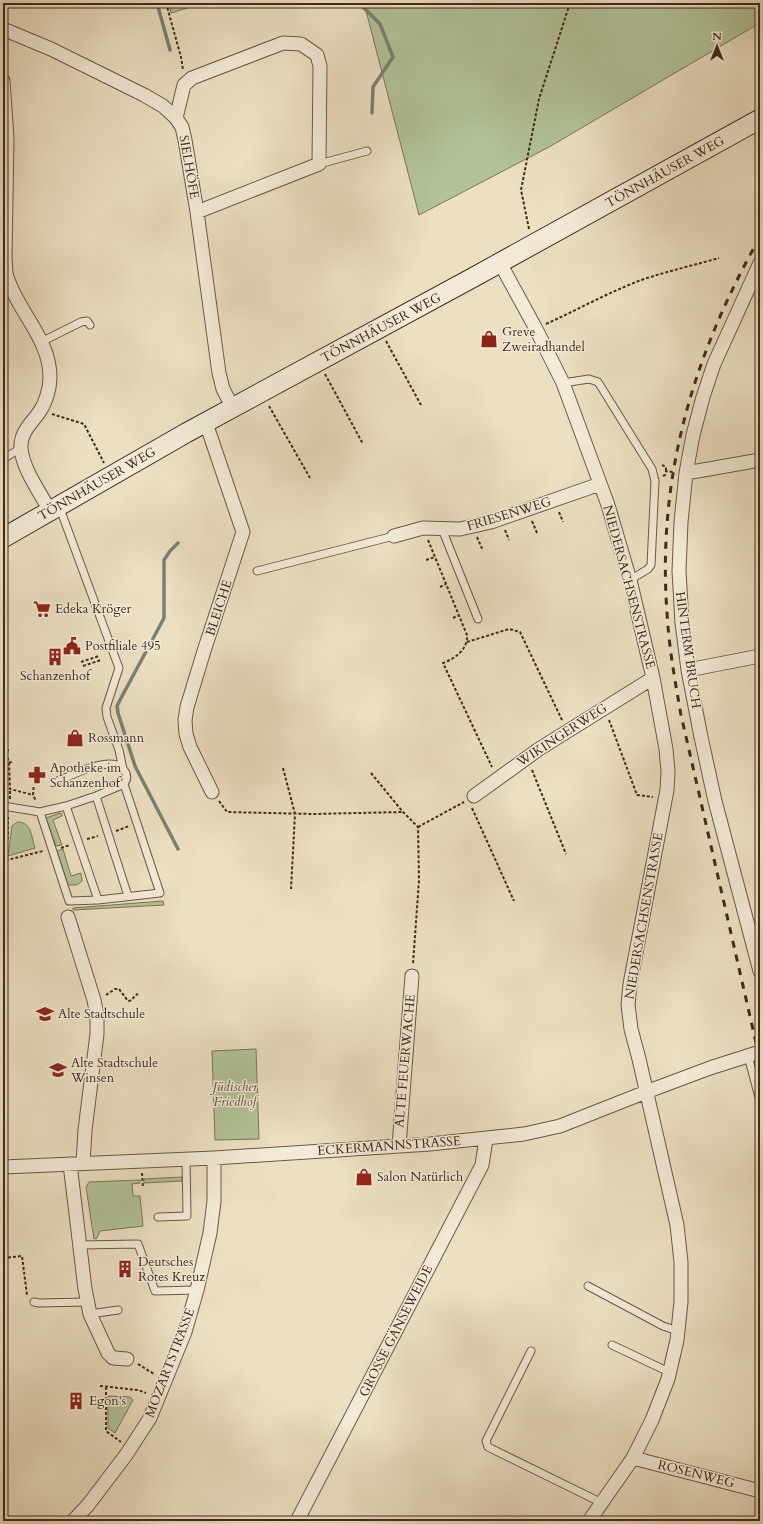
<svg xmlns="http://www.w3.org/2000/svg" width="763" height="1524" viewBox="0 0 763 1524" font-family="Cardo,serif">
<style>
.green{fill:#b2c398;stroke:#7a765a}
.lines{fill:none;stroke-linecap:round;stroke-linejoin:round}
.stream{stroke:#768278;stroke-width:3.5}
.lane-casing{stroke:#6c5746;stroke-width:9}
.street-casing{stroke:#6c5746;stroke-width:15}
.secondary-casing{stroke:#42291d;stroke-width:21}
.path{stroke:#42291d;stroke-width:2;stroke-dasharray:3 2;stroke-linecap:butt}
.lane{stroke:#f3ebd7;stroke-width:7}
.street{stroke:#f3ebd7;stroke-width:13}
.secondary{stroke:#f3ebd7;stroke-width:19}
.rail{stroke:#42291d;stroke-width:3;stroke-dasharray:7 7;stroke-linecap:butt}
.labels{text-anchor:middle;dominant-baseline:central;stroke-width:3;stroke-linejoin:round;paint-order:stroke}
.street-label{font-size:13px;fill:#42291d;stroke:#f3ebd7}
.poi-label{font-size:13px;fill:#42291d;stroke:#f3ebd7;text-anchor:start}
.park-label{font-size:13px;font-style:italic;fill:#5e503c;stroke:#f3ebd7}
</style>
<rect width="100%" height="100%" fill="#ece0c2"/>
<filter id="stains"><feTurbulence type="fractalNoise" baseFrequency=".005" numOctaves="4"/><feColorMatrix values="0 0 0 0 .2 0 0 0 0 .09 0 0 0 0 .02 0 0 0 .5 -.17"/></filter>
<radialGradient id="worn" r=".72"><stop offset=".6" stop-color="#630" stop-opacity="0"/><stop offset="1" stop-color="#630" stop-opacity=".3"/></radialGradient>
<!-- green -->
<path class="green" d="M169,3H203L171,13Z
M364,3H760V23L549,147L419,215Z
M60,813L62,814V816L53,820L62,845L56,846L46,818Z
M17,822C32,822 31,836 35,848L8,856L12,826Z
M63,849L71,876L81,873L82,881L77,885H68L57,851Z
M163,901L164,905L73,910V908Z
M256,1049L259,1139L215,1140L212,1051Z
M182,1177V1181L144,1183V1179Z
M140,1180V1183L132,1184L133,1196H140L143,1226L100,1231L97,1238L94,1239L86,1187L89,1182Z
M108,1396L130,1397L133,1400L115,1433L108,1428Z"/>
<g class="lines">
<!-- stream -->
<path class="stream" d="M157,3L170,50
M359,3L380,24L393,57L373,87L372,113
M178,543L170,551L164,560V618L120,700L117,706L118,713L135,766L178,849"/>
<!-- lane casing -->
<g class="lane-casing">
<path id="lane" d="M319,164L367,151
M41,342L81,322L87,321L90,325
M563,383L589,379L598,382L652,469L655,481L651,565L648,569L630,580
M3,459L21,448
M59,506L119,668L106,708L107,717L119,750L123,769
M442,529L478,619
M257,571L394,536
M58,781C72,775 112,754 124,770C128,775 127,780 124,784
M96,796L128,896
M3,806L40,812L66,806L96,796L124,784L160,893L98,900L69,901L40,812
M66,806L98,900
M748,1056L760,1101
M158,1217L187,1216L186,1159
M80,1245L138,1244L155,1291L197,1290
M588,1286L663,1326L678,1331
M34,1302L39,1303L87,1302
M90,1314L118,1310
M612,1345L669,1372
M531,1351L486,1441L488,1447L602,1503"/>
</g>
<!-- street casing -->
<g class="street-casing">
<path id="street" d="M3,29L51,49L144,95L163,106L176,118L182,127L185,140L197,212L219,373L223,389L233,408
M3,81L7,138L5,259C6,265 5,272 7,277C18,312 50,339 50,377C50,388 46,402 40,411C32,423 20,432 21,448C22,468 41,494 50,511
M176,118L184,85L192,78L283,43L301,44L317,55L320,66L319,164L197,212
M500,263L536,329L563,383L608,505L630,580L653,678L666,749L668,771L667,790L630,984L628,1005L631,1029L639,1059L677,1225L681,1262V1302L677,1340L668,1379L652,1420L633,1458L589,1521
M760,263L714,364L703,397L693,435L686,473L681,522L679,571L682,623L688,670L701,737L715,801L760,971
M206,423L243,532L204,651L187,707L185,720L186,734L190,747L212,792
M686,473L760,460
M394,536L423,528L460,529L491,522L600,484
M688,670L760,656
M474,796L539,749L653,678
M68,917L94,1000L97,1016V1034L85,1130L83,1163
M399,1146L412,976
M70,1164L85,1289L90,1314L108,1353L113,1358L127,1359
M3,1167L214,1158L430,1144L524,1134L560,1126L646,1092L710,1068L760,1052
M633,1458L760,1491
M73,1521L88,1505L126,1455L150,1418L185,1332L197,1290L210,1233L214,1201V1158
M297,1521L482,1165L486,1139"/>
</g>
<!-- secondary casing -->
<g class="secondary-casing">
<path id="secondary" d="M3,538L186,433L474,277L760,119"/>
</g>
<!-- path -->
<path class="path" d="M166,3L181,57L183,70
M529,229L521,190L539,99L570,3
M546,324C579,309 611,291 644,279C669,271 694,265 719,258
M386,341L421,405
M325,374L363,444
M269,406L310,478
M52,414L84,424L104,463
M662,465L666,467V471
M663,476L665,475L666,471L673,472
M559,512L563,522
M532,521L537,533
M505,530L509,540
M477,537L483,551
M428,540L467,635C468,649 456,658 443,663L492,767
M426,560L435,557
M440,587L446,584
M453,618L459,615
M467,642L509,629L520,632L562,720
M81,662L99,656
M83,666L101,660
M609,720L637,795L653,797
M3,743L6,751
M9,750L6,751L9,763L10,789L33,795
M9,763L13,761
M283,768L295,814L291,889
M532,770L566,854
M371,773L403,812L418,827L419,880L413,964
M34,782L33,795L36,801
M10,799V789
M219,801L227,812L313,814L403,812
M472,808L514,901
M418,827L464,802
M116,831L129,826
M87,839L98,836
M61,848L70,845
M3,859L8,837V817
M3,865L7,860L43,851
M106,995L115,989H119L128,1001C133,1001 133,996 138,994
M142,1173L143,1188
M3,1258L22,1256L27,1295
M138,1364L154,1374
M100,1386L138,1390L146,1393
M106,1387V1431L121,1442"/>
<!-- lane -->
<use href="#lane" class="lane"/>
<!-- street -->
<use href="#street" class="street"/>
<!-- secondary -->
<use href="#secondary" class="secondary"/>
<!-- rail -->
<path class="rail" d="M760,237C693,355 657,477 667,613C669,648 675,681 681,715L760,1060"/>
</g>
<!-- icons -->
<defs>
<g id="shop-bare" transform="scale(1.38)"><path d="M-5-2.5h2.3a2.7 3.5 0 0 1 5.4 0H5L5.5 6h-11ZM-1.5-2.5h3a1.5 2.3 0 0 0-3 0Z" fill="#8f2418" stroke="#f3ebd7" stroke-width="2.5" paint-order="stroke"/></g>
<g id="supermarket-bare" transform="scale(1.38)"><path d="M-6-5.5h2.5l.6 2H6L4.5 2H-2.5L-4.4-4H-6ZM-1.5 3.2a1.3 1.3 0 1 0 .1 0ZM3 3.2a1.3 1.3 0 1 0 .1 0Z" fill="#8f2418" stroke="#f3ebd7" stroke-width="2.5" paint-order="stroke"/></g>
<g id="civic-bare" transform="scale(1.38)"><path d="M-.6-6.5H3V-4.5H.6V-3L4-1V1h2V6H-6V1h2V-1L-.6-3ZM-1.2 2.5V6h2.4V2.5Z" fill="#8f2418" stroke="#f3ebd7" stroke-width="2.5" paint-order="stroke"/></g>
<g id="building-bare" transform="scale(1.38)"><path d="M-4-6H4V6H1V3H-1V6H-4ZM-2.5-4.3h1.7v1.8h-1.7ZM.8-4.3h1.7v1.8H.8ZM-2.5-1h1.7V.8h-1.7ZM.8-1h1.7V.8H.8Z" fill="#8f2418" stroke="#f3ebd7" stroke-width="2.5" paint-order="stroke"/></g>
<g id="pharmacy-bare" transform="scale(1.38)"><path d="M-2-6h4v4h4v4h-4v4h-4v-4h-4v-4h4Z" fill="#8f2418" stroke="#f3ebd7" stroke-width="2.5" paint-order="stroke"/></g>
<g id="school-bare" transform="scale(1.38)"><path d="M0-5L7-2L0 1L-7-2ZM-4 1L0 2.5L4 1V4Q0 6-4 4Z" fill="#8f2418" stroke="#f3ebd7" stroke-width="2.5" paint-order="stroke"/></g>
</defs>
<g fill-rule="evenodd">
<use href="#shop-bare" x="489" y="339"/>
<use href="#supermarket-bare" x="42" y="609"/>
<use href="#civic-bare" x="72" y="646"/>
<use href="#building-bare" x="55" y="657"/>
<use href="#shop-bare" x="75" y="738"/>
<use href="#pharmacy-bare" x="37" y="775"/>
<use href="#school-bare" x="45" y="1014"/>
<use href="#school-bare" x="58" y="1070"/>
<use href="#shop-bare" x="364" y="1177"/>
<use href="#building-bare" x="125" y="1269"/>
<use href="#building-bare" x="76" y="1401"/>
</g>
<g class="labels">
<!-- street labels -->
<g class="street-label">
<text transform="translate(189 167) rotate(80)">SIELHÖFE</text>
<text transform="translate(665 172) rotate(-29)">TÖNNHÄUSER WEG</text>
<text transform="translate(381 328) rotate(-28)">TÖNNHÄUSER WEG</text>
<text transform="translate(97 484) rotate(-30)">TÖNNHÄUSER WEG</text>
<text transform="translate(509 514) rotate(-17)">FRIESENWEG</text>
<text transform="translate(629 587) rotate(75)">NIEDERSACHSENSTRASSE</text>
<text transform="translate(219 608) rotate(-72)">BLEICHE</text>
<text transform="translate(688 650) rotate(82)">HINTERM BRUCH</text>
<text transform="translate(562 735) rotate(-33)">WIKINGERWEG</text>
<text transform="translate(644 916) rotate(-80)">NIEDERSACHSENSTRASSE</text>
<text transform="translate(405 1061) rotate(-85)">ALTE FEUERWACHE</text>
<text transform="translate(389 1146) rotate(-4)">ECKERMANNSTRASSE</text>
<text transform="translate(396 1331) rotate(-63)">GROSSE GÄNSEWEIDE</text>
<text transform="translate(170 1363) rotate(-69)">MOZARTSTRASSE</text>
<text transform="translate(696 1474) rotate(14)">ROSENWEG</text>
</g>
<!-- poi labels -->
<g class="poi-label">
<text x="502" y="332">Greve<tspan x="502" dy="15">Zweiradhandel</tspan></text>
<text x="55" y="609">Edeka Kröger</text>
<text x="85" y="646">Postfiliale 495</text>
<text x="55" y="676" text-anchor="middle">Schanzenhof</text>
<text x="88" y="738">Rossmann</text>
<text x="50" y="768">Apotheke im<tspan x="50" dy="15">Schanzenhof</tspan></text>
<text x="58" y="1014">Alte Stadtschule</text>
<text x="71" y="1063">Alte Stadtschule<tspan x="71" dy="15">Winsen</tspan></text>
<text x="377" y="1177">Salon Natürlich</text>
<text x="138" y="1262">Deutsches<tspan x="138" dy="15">Rotes Kreuz</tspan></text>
<text x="89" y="1401">Egon's</text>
</g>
<!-- park labels -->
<g class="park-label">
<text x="235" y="1087">Jüdischer<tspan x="235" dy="15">Friedhof</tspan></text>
</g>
</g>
<!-- margin -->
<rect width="763" height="1524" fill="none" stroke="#ece0c2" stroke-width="16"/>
<rect x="4" y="4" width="755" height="1516" fill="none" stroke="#42291d" stroke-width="2"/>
<rect x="8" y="8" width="747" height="1508" fill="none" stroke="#42291d"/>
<!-- north arrow -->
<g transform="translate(717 46)" stroke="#f3ebd7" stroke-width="3" paint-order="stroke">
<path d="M0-3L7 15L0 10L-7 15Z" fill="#42291d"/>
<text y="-6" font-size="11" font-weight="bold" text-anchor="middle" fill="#42291d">N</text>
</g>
<rect width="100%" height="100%" filter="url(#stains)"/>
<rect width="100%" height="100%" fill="url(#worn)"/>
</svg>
